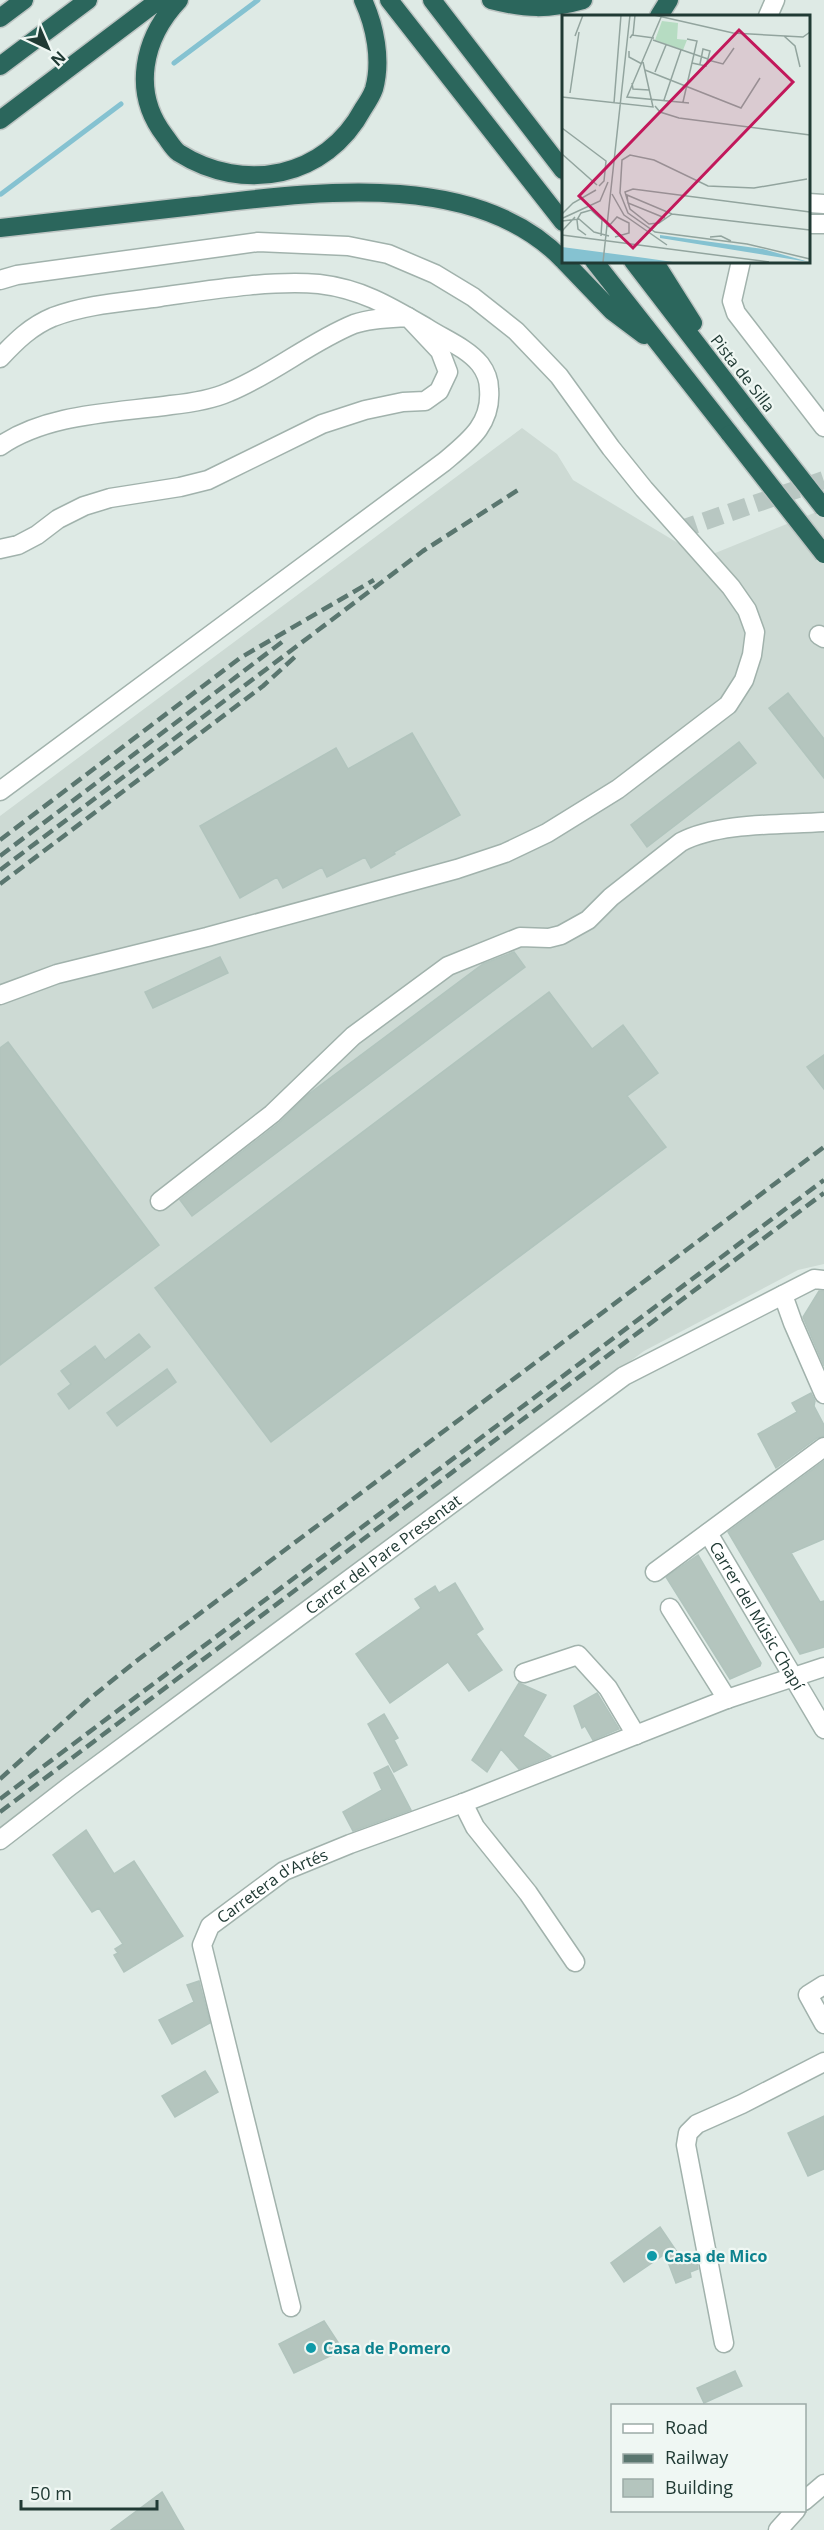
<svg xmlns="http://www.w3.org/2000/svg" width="824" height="2530" viewBox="0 0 824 2530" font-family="'Open Sans',sans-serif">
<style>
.built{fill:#cddad4}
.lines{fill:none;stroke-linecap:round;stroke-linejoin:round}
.stream{stroke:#85c2d1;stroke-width:5}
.building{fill:#b4c5be;stroke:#b1c4bd;stroke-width:1.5}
.minor-tunnel{stroke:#b8c7c2;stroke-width:18;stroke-dasharray:18 9;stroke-linecap:butt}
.minor-casing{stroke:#a1b2ac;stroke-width:21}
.highway-casing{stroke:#bcc4c2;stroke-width:21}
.minor{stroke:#fff;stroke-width:18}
.highway{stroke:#2b665c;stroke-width:18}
.rail{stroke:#5a766f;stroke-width:4.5;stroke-dasharray:12 6;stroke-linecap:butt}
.highway-bridge-casing{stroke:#bcc4c2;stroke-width:21;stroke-linecap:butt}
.highway-bridge{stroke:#2b665c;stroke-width:18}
.culture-dot{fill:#0f9aa8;stroke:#eff7f3;stroke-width:2}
.labels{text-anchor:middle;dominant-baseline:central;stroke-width:4.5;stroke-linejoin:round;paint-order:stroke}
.street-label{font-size:16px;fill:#203a34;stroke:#eff7f3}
.culture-label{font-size:16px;font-weight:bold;fill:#0d838f;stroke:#eff7f3;text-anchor:start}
.inset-road{fill:none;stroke:#92a49e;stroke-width:1.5}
.view{fill:#c2185b;fill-opacity:0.15;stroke:#c2185b;stroke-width:3}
.inset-edge{fill:none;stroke:#203a34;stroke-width:3}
</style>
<rect width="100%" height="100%" fill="#deeae5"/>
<!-- built -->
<path class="built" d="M522,428L557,454L573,480L703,558L824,509V1264L798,1270L644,1351L0,1828V816Z"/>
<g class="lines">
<!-- stream -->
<path class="stream" d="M174,63L258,0
M1,194L121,104"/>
</g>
<!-- building -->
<path class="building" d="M788,693L824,739V778L769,708Z
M412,733L460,815L394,852L395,854L371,868L365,857L327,877L322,867L283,888L277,877L240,898L200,826L336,748L348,769Z
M739,742L756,763L647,847L631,825Z
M514,952L525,967L192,1216L180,1200L279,1123L306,1096L483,964Z
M220,957L228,973L153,1008L145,992Z
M549,992L592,1049L623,1025L658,1073L627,1096L666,1147L271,1442L155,1288Z
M8,1042L159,1245L0,1365V1048Z
M824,1055V1089L807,1067Z
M819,1291H824V1366L803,1317Z
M139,1334L150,1347L69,1409L58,1394L71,1384L61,1371L95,1346L105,1360Z
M167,1369L176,1382L117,1426L107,1413Z
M811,1393L815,1401L814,1406L824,1425V1436L817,1438L776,1468L758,1434L797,1412L792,1403Z
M824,1461V1539L791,1553L820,1602L824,1601V1647L800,1654L728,1532Z
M698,1555L761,1663L760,1666L730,1679L666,1577Z
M455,1583L483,1629L476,1634L502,1670L469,1691L448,1662L390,1703L356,1654L421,1608L415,1599L435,1586L439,1593Z
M519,1683L546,1695L523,1736L551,1756L519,1769L501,1749L487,1772L472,1760Z
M597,1693L619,1729L593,1740L585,1726L582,1728L574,1706Z
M384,1714L398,1738L394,1740L407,1765L394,1772L368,1724Z
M388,1766L411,1810L353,1831L343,1812L382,1790L374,1773Z
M86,1830L114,1874L134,1861L183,1936L124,1972L114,1955L118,1953L115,1949L123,1944L99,1908L92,1912L53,1855Z
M199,1981L210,2023L172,2044L159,2020L194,2002L187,1985Z
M205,2071L218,2092L175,2117L162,2096Z
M824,2116V2169L808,2176L788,2133Z
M660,2227L681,2258L695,2252L698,2269L690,2272L691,2277L676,2283L665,2254L624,2282L611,2263Z
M324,2321L343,2350L294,2373L279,2344Z
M735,2371L742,2386L704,2403L697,2388Z
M162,2492L184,2530H111Z"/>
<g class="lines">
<!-- minor-tunnel -->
<path class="minor-tunnel" d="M679,530L824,480"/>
<!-- minor casing -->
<g class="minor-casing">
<g id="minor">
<path d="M768,16L775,0"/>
<path d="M808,203L824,204"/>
<path d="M808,224H824"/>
<path d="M741,261L732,301L736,313L824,427"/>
<path d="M0,280L17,275L258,242L348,246L388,254L435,274L473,297L516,331L559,376L611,448L644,489L731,587L747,610L755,632L752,655L744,680L728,705L618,789L547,833L505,853L457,869L207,937L57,974L0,995"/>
<path d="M0,358C16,341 31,326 53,317C87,304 125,302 160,297C210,290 269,280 319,284C362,289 391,307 427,328C444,339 467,348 480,364C486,372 489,379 489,389C492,424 469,441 444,462L0,791"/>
<path d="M0,446C48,413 115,413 171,405C191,403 211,400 229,392C273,374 310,342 354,324C371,318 390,318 408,317L440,351L448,372L439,391L425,401L403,402L365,410L322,424L208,480L180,487L110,498L84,506L58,519L37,535L18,545L0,549"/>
<path d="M819,635L824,638"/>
<path d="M160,1201L272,1114L353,1036L448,966L520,937L549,938L561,935L588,920L611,897L681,842C719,822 781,825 824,822"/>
<path d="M783,1295L793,1323L824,1394"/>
<path id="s1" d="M708,1533L824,1729"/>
<path d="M655,1572L824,1447"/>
<path d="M670,1608L727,1699"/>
<path d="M524,1673L578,1655L608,1688L636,1735"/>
<path d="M463,1803L475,1827L528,1893L575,1962"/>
<path id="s2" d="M0,1840L70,1786L624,1376L814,1279L824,1280"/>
<path d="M824,1985L808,1995L824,2024"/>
<path id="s3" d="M291,2307L202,1945L210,1926L284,1871L350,1844L463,1803L727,1699L824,1667"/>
<path d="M724,2343L686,2145L688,2133L697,2124L742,2104L824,2062"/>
<path d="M804,2501L824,2484"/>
<path d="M778,2530L796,2510"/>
</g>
</g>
<!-- highway casing -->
<g class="highway-casing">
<path id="highway" d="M179,0C143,38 131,92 165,136C169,141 173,149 179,153C244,194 326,178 363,109C367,103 372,95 374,89C382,60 375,26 363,0
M389,0L563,222
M432,0L563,170
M491,0C526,9 548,10 583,0
M659,16L669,0
M0,18L24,0
M0,66L88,0
M0,120L159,0
M0,228C65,221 129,213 194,206C308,193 474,167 563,260
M564,261L612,311L644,335
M594,261L730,434
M633,261L752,416
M654,261L693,323"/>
</g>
<!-- minor -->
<use href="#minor" class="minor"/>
<!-- highway -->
<use href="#highway" class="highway"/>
<!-- rail -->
<path class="rail" d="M0,840L240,658L374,580
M0,856L286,639
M0,870L423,551L521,488
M0,884L263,686L296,656
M0,1779L88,1700L139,1659L824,1147
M0,1799L824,1180
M0,1812L824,1193"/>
<!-- highway-bridge casing -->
<g class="highway-bridge-casing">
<path id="highway-bridge" d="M752,416L824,508
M730,434L824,554"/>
</g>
<!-- highway-bridge -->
<use href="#highway-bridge" class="highway-bridge"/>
</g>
<!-- markers -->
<g class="culture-dot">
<circle cx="652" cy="2256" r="6"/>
<circle cx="311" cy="2348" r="6"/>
</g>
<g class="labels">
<!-- street labels -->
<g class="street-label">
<text transform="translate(743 373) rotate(52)">Pista de Silla</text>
<text stroke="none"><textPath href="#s2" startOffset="478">Carrer del Pare Presentat</textPath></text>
<text stroke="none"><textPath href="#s1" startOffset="96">Carrer del Músic Chapí</textPath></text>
<text stroke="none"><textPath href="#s3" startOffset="468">Carretera d'Artés</textPath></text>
</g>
<!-- culture labels -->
<g class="culture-label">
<text x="664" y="2256">Casa de Mico</text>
<text x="323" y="2348">Casa de Pomero</text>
</g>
</g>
<!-- overview -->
<g transform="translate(562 15)">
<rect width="248" height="248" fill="#deeae5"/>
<path d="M100,6L116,8L115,24L125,25L121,35L93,25Z" fill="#b6dcc2"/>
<path d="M98,220L201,234L247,247L98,223ZM0,232L83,243L111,247H0Z" fill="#85c2d1"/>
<path class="inset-road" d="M92,0L171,18L241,22L248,17M100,0L65,82L127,88M71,20L73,0M13,21L21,0M222,21L233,31L238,52M68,23L70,20L92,23M91,25L146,44M67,36V42L80,49M146,45L161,49L172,33M130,48L144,51L148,36L141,34L138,49M83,55L179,93L198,63M93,57L104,30M70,68L71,74L87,75M8,78L17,17M0,82L91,92L81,47M102,85L119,35M121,87L135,26L125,24M52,88L59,0M93,91L98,97L117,103L248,120M0,113L44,146L42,166L37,171M0,139L35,170M245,164L192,173L146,171L92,145L68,140L60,145L58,178L66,198L93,217L185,229L248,244M50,179L62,200L105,230M0,199L11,188L34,175M110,199L97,208L87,209L68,194L63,177L71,174L248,197M1,203L38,186L46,167M103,203L66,188L65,180L110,199L248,215M0,206L17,204L32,217L47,221M46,212L55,202L67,208V218L53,222M0,216L13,202M0,220L207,247M24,220L16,214L15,205L19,198L29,195L40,205L39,221M148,222L159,221L169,226M41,247L68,0"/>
<path class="view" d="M177,15L231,67L71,233L17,181Z"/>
<rect width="248" height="248" class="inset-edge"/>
</g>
<!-- legend -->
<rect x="611" y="2404" width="195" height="108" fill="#eff7f3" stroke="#9caba7" stroke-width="1.5"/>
<rect x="623" y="2424" width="30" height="9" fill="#ffffff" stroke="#9caba7" stroke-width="1.5"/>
<text x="665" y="2434" font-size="18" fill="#203a34">Road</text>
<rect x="623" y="2454" width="30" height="9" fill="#5a766f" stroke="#9caba7" stroke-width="1.5"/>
<text x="665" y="2464" font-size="18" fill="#203a34">Railway</text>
<rect x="623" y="2479" width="30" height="18" fill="#b4c5be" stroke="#9caba7" stroke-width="1.5"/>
<text x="665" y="2494" font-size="18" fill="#203a34">Building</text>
<!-- north arrow -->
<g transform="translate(48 48) rotate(136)" stroke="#eff7f3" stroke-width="4.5" paint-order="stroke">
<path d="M0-4.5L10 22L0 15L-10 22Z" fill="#203a34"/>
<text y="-9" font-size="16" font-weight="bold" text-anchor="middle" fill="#203a34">N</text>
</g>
<!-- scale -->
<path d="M21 2500v9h136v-9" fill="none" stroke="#203a34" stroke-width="3"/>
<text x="30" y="2500" font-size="18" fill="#203a34" stroke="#eff7f3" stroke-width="4.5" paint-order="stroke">50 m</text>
</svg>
